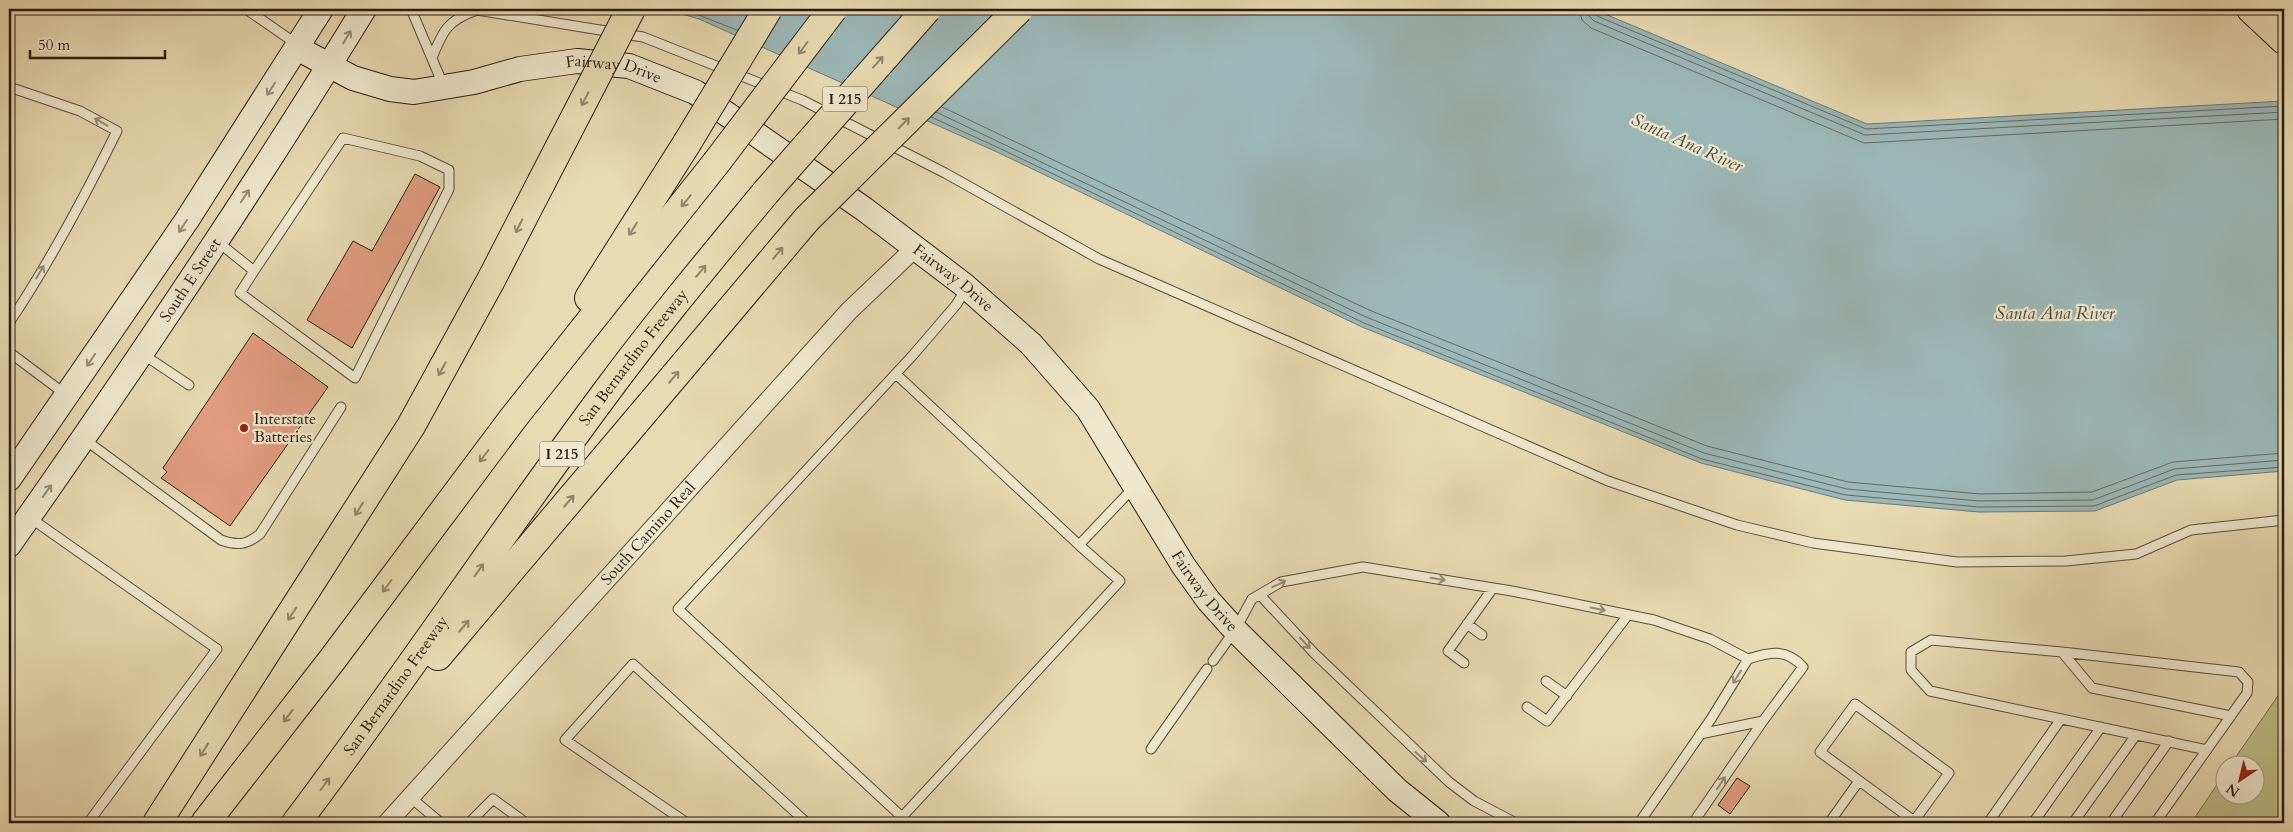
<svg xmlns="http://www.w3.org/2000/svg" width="2293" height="832" viewBox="0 0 2293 832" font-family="Cardo,serif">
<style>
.green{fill:#bebe87;stroke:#746c4c}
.water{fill:#9cb8b8;stroke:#6e7976}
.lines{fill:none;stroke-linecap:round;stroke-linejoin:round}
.shore{stroke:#626a65;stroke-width:1}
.building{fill:#e29d82;stroke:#291b12}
.lane-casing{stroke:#594b3a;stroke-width:11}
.street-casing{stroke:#594b3a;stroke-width:20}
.secondary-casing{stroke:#291b12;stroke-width:26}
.highway-casing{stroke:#291b12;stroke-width:30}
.lane{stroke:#f0e8ce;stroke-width:9}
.street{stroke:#f0e8ce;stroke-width:18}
.secondary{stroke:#f0e8ce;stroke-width:24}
.highway{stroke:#e8dbb3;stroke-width:28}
.highway-bridge-casing{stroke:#291b12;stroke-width:30;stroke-linecap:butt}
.highway-bridge{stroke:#e8dbb3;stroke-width:28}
.oneway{stroke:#968c79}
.oneway2{stroke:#92856b}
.poi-dot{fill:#8f2418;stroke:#f0e8ce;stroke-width:2}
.labels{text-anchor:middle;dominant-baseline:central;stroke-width:4.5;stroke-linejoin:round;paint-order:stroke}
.shield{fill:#f0e8ce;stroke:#65584a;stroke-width:1}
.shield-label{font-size:15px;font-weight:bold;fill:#291b12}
.street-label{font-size:16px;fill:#291b12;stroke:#f0e8ce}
.poi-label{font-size:16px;fill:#291b12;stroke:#f0e8ce;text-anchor:start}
.water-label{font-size:18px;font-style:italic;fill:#4c4a44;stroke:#f0e8ce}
</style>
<rect width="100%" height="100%" fill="#e8dbb3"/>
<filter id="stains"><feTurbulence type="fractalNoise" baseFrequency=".004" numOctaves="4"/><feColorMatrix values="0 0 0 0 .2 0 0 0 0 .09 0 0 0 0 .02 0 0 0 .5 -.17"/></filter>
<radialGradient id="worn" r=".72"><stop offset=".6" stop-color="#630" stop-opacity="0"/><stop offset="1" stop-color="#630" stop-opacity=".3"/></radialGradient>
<!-- green -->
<path class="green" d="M2284,687V823H2191L2225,773L2226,794H2256V764H2231Z"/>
<!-- water -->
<path class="water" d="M666,9H1593L1867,124L2284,101V471L2177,480L2095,511L1979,512L1845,500L1701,463L1362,327L997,152L699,19Z"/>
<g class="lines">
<!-- shore -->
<path class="shore" d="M683,9L737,30
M1579,9L1582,20L1591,28L1864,143L2284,119
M1587,9L1589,16L1594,21L1865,135L2284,112
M1593,9L1597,16L1866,129L2284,106
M942,107L1369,310L1707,446L1848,482L1980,494L2092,492L2173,462L2284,453
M936,112L1366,317L1704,453L1847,489L1979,501L2093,500L2174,469L2284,460
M931,117L999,148L1364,323L1702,459L1846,495L1979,507L2094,506L2176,475L2284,467"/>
</g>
<!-- building -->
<path class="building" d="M415,174L440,187L352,348L307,320L353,241L372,251Z
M253,333L328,387L230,526L161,478L167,472L163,468Z
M1737,778L1750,786L1730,814L1718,805Z"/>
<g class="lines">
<!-- lane casing -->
<g class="lane-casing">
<path id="lane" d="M246,9L298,45
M411,9L444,87
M471,9L643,37L802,100L945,173L1099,259L1608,481L1737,525L1813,543L1957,562L2066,561L2136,554L2191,530L2284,520
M432,58C443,30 448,20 477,10
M9,87L80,111L117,131C85,196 50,262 9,323
M218,242L254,271L343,138L420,156L449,170V189L355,378L240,293L254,271
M966,289L956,305L913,355L678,609L902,817L1120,581L1079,545L1135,486
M9,352L65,394
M141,353L189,385
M896,374L1079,545
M84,439L221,540C238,546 246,545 260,534L341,407
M29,517L217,649L88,823
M1260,595L1314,653L1449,782L1474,801L1516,823
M1467,624L1482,635
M2062,652L2092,688L2231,716
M1213,661L1235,630L1252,599L1281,582L1363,567L1512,591L1654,620L1710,639L1748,659L1711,719L1639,823
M1464,663L1448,651L1493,588
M1546,681L1567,696
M1855,704L1949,773L1914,821L1820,752Z
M1527,707L1547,721L1628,615
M1700,734L1763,721L1803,667C1786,648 1769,652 1748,659
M1151,749L1207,669
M410,797L441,823
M469,823L493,799L526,823
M687,823L565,740L633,664L807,823
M1693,823L1763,721
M1829,823L1859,781
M1988,823L2061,719
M2033,823L2101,727
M2073,823L2136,735
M2111,823L2169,741
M2155,823L2247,693L2248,682L2239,672L2062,652L1931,640L1911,652V670L1930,691L2207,750"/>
</g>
<!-- street casing -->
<g class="street-casing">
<g id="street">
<path id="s1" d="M387,823L849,311L915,248"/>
</g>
</g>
<!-- secondary casing -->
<g class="secondary-casing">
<g id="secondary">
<path id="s2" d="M297,48L353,78L390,89L414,92L474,82L520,69L577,61L629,66L695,92L864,209L964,285L1031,344L1088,409L1183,565L1208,600L1235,630L1397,790L1438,823"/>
<path d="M9,479L187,220L321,9"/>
<path id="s3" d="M9,545C132,370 252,192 364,9"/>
</g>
</g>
<!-- highway casing -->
<g class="highway-casing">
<g id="highway">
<path d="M2251,9L2284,40"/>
<path d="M589,298L687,143"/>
<path d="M438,656L807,219"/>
<path d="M157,823L411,426L491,280L541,183"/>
<path d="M205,823L332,660L514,417L716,163"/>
<path id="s4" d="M296,823C401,684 497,539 601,399C653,328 710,260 766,192"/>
</g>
</g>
<!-- lane -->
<use href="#lane" class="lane"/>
<!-- street -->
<use href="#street" class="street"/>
<!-- secondary -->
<use href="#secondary" class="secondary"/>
<!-- highway -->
<use href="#highway" class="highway"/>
<!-- highway-bridge casing -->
<g class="highway-bridge-casing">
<path id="highway-bridge" d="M687,143L768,9
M716,163L833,9
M541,183L631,9
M766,192L927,9
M807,219L1019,9"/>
</g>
<!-- highway-bridge -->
<use href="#highway-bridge" class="highway-bridge"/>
</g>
<!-- one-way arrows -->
<defs><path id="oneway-shaft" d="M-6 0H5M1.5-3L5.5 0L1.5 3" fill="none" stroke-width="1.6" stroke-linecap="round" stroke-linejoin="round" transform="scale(1.25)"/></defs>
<g class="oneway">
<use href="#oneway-shaft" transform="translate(347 37) rotate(-59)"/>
<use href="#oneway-shaft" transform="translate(271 89) rotate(123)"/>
<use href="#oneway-shaft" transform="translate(101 122) rotate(-151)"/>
<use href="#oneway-shaft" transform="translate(245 196) rotate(-56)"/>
<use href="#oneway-shaft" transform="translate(183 226) rotate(124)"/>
<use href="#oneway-shaft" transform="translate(40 272) rotate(-60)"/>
<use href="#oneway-shaft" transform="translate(91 360) rotate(124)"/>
<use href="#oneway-shaft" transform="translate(47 491) rotate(-55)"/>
<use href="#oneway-shaft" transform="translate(1438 579) rotate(9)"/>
<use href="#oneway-shaft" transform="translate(1279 584) rotate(-25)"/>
<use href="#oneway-shaft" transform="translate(1598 609) rotate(11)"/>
<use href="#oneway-shaft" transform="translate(1305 643) rotate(47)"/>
<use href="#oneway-shaft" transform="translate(1737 677) rotate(122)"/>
<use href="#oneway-shaft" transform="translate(1421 757) rotate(42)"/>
<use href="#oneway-shaft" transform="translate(1721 783) rotate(-56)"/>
</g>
<g class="oneway2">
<use href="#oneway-shaft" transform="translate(803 48) rotate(127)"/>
<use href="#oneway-shaft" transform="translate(878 62) rotate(-48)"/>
<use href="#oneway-shaft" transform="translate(585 99) rotate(117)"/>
<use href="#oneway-shaft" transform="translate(904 123) rotate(-45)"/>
<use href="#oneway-shaft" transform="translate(686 201) rotate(129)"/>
<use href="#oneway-shaft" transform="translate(519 226) rotate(117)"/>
<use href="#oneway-shaft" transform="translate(633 229) rotate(122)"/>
<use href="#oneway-shaft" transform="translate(778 253) rotate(-50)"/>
<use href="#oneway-shaft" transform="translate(701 271) rotate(-50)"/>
<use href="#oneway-shaft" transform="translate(442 369) rotate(119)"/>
<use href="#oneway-shaft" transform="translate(674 377) rotate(-50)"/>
<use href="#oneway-shaft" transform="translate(484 456) rotate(127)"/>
<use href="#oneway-shaft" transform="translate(569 501) rotate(-50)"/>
<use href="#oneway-shaft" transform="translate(359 509) rotate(122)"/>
<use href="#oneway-shaft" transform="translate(479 570) rotate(-55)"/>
<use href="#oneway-shaft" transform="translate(387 586) rotate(127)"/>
<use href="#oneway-shaft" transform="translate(292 614) rotate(123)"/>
<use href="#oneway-shaft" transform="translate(464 626) rotate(-50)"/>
<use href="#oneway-shaft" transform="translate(288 716) rotate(128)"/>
<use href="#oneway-shaft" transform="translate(204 750) rotate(122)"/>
<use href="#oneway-shaft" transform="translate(325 784) rotate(-53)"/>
</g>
<!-- markers -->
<circle class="poi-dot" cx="244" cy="428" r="5"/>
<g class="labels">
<!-- shield labels -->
<g class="shield">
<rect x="822.5" y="86.5" width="45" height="25" rx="4"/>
<rect x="539.5" y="441.5" width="45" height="25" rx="4"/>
</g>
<g class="shield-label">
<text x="845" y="99">I 215</text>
<text x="562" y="454">I 215</text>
</g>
<!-- street labels -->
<g class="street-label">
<text stroke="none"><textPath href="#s2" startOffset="330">Fairway Drive</textPath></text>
<text stroke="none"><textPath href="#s3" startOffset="321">South E Street</textPath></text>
<text stroke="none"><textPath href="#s2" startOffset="734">Fairway Drive</textPath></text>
<text stroke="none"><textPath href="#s4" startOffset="575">San Bernardino Freeway</textPath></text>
<text stroke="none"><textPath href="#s1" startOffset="390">South Camino Real</textPath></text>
<text stroke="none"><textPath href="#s2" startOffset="1139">Fairway Drive</textPath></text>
<text stroke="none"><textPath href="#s4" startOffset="170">San Bernardino Freeway</textPath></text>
</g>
<!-- poi labels -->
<g class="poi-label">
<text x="254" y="419">Interstate<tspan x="254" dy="18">Batteries</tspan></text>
</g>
<!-- water labels -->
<g class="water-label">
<text transform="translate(1687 143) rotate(24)">Santa Ana River</text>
<text x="2055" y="313">Santa Ana River</text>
</g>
</g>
<!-- margin -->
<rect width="2293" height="832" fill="none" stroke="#e8dbb3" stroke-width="30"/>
<rect x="10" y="10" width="2273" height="812" fill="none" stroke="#291b12" stroke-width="2.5"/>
<rect x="15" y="15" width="2263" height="802" fill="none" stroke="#291b12"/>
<!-- north arrow -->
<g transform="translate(2240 780) rotate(215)"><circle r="24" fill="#f0e8ce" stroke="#a09683"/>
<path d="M0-4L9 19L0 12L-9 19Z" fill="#8f2418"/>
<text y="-8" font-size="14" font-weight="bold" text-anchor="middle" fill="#291b12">N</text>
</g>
<!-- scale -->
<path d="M30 50v8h135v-8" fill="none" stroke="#291b12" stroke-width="2.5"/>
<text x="38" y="50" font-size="15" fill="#291b12" stroke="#f0e8ce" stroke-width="4" paint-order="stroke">50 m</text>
<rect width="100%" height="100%" filter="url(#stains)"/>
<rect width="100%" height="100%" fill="url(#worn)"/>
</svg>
